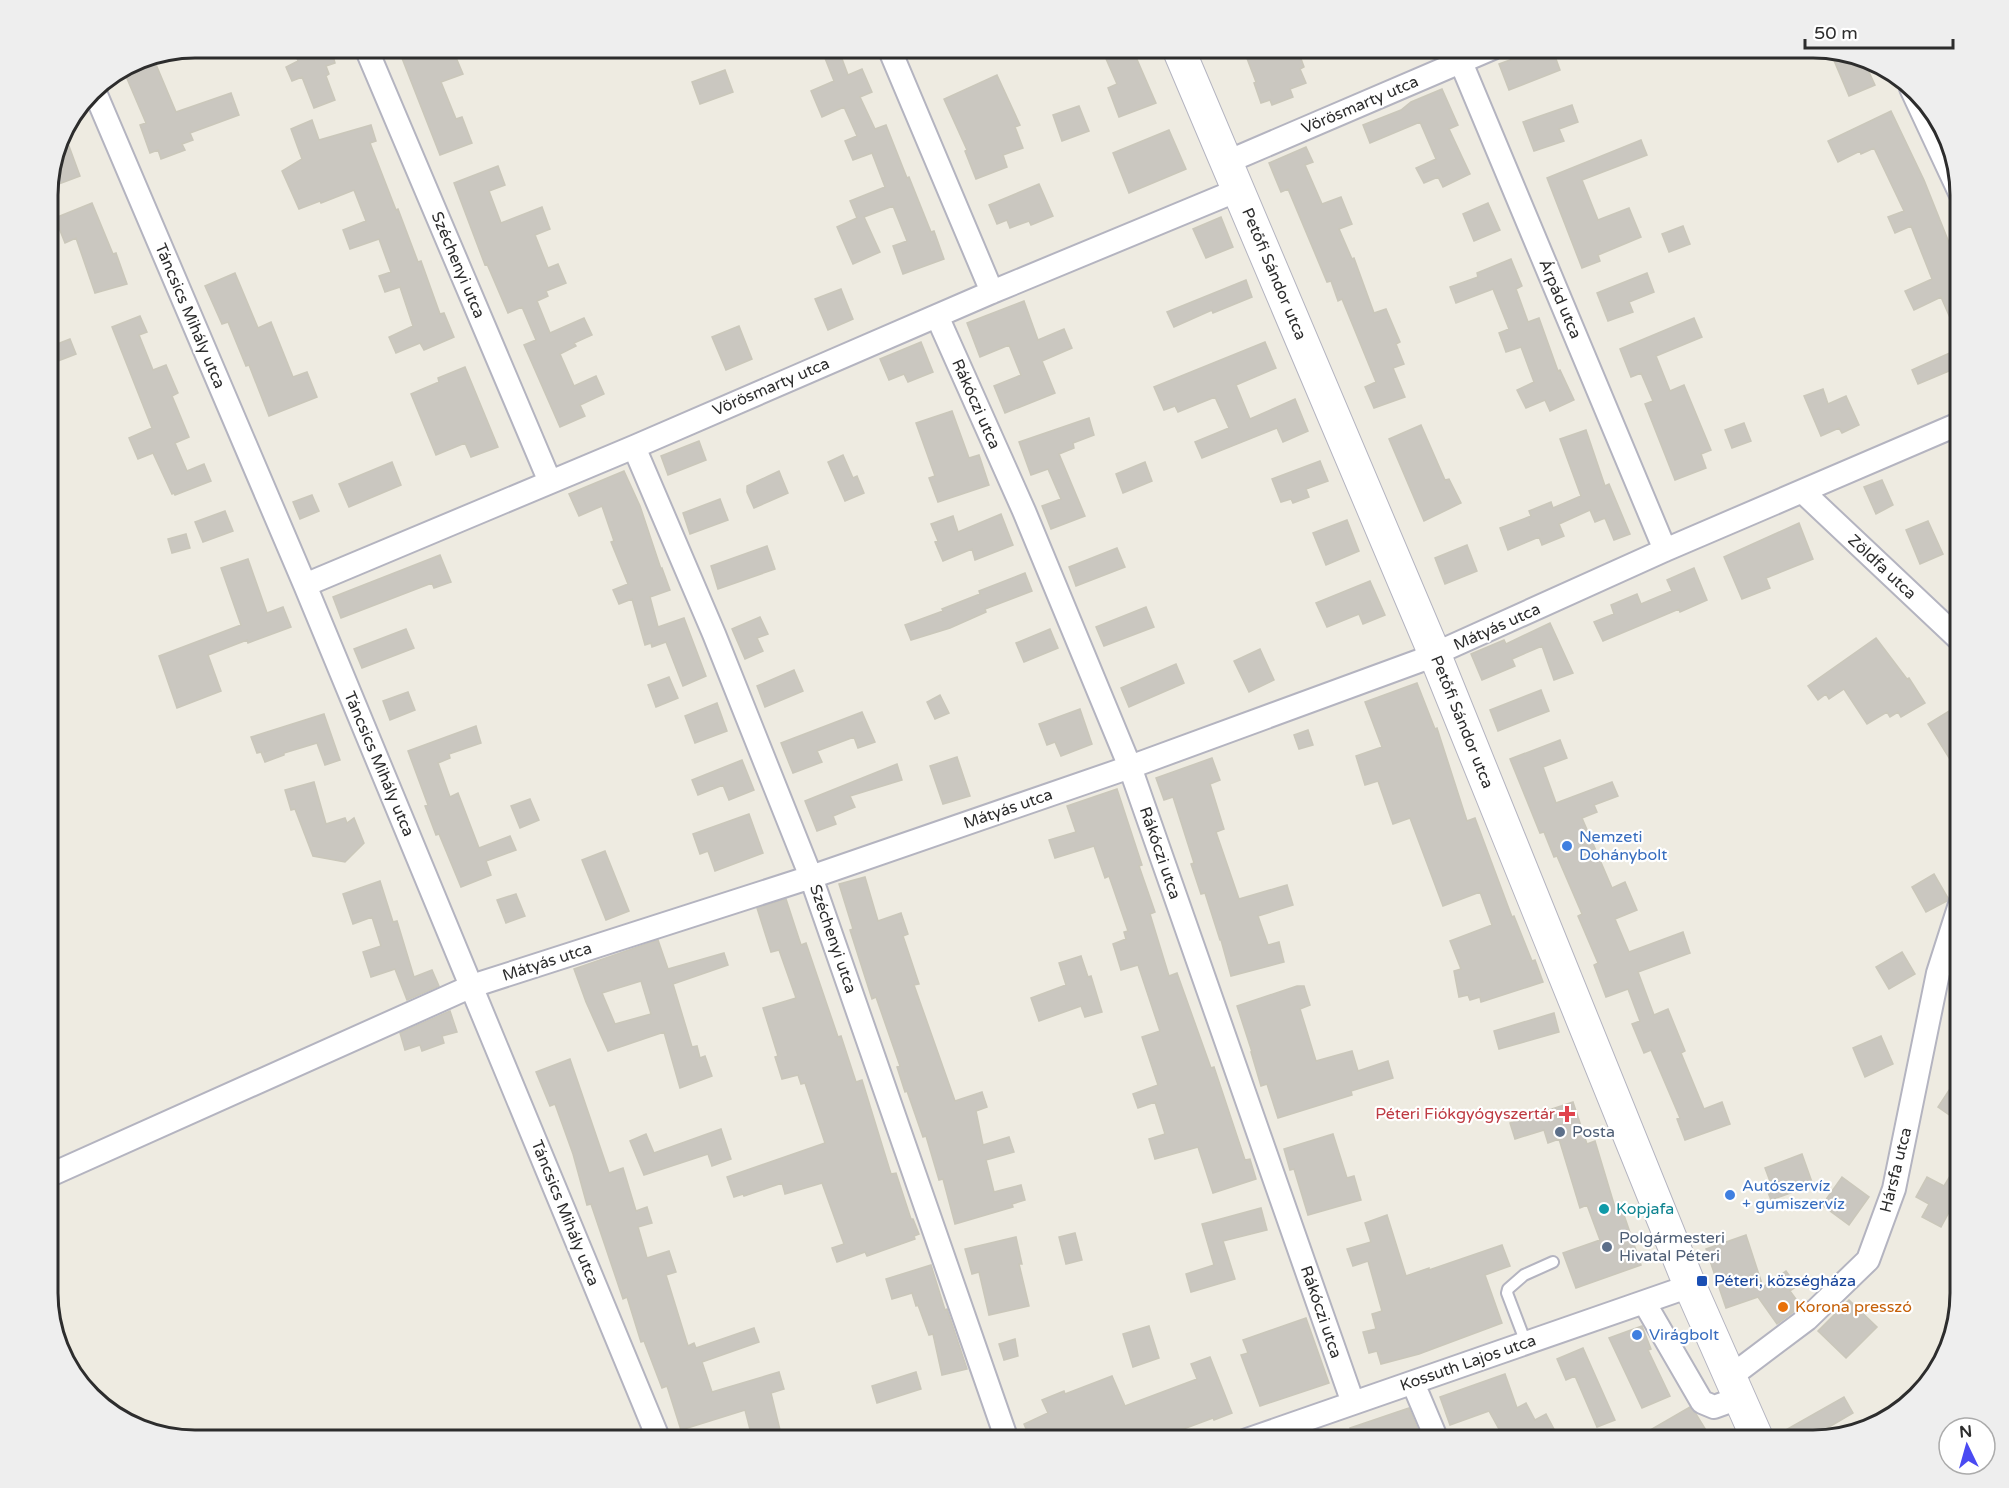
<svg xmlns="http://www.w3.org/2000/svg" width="2009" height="1488" viewBox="0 0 2009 1488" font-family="'Varela Round',sans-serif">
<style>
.building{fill:#cac7c0;stroke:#cac7ba;stroke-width:1.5;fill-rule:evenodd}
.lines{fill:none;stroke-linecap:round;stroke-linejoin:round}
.lane-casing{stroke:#b4b4c0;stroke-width:14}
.street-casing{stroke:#b4b4c0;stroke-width:26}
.secondary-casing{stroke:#b4b4c0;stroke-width:34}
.lane{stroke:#fff;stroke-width:10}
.street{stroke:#fff;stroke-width:22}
.secondary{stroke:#fff;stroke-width:32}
.shop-dot{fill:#3f7fe0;stroke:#fff;stroke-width:2}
.health-dot{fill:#e0444e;stroke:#fff;stroke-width:2}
.service-dot{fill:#5c6f8a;stroke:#fff;stroke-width:2}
.culture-dot{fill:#0f9aa8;stroke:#fff;stroke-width:2}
.transit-dot{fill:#1a4fb4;stroke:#fff;stroke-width:2}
.food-dot{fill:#e8710a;stroke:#fff;stroke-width:2}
.labels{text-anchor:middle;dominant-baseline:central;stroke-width:4.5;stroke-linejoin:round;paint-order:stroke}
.street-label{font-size:16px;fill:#2d2d2d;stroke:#fff}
.shop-label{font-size:16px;fill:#366cbe;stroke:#fff;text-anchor:start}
.health-label{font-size:16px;fill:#be3a42;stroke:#fff;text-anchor:end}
.service-label{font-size:16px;fill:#4e5e75;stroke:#fff;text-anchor:start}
.culture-label{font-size:16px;fill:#0d838f;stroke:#fff;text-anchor:start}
.transit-label{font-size:16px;fill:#164399;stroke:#fff;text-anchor:start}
.food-label{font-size:16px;fill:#c56008;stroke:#fff;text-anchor:start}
.rim{fill:none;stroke:#2d2d2d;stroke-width:3}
</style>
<rect width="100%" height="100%" fill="#eeebe1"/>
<!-- building -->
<path class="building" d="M293,48H331L335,63L326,66L329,74L326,76L335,100L314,108L302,77L292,81L286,67L298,61Z
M398,48H452L463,74L441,82L456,119L462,117L472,143L440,155Z
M821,48H838L848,75L862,69L872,92L860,97L875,129L886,125L907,178L909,177L931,232L934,231L944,259L903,274L893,246L907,241L893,206L864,217L880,252L853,264L837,227L857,218L850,201L885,187L872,153L853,160L845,141L857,136L844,107L822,117L811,91L834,81Z
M1117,48H1132L1156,103L1119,117L1108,88L1117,84L1104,54Z
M1243,48H1297L1304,67L1300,69L1306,83L1290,89L1293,97L1272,105L1270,100L1261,103L1254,83L1256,82Z
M1542,48H1552L1560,70L1509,90L1499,64Z
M1830,51L1862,57L1875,85L1849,96Z
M155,62L176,112L231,93L239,115L190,133L193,140L182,144L185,150L161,159L158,150L150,153L140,125L146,123L125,74Z
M725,70L733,92L700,104L692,82Z
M997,75L1020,125L1015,127L1023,148L1003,155L1007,167L976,179L965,151L967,150L944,99Z
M1442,89L1458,125L1449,129L1470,174L1443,187L1438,177L1424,183L1416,168L1436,159L1420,122L1370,143L1363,125L1401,110L1411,102Z
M1572,105L1578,122L1559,129L1564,141L1534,151L1523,122Z
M1079,106L1089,131L1062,141L1053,115Z
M1891,111L1924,180L1950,245L1953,244L1961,263V343L1941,297L1914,310L1905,291L1932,279L1911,226L1895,233L1888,217L1904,211L1874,148L1861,154L1860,151L1838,162L1828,141Z
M312,120L319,140L371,125L376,141L370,143L396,210L398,209L418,262L421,261L440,314L444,313L454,337L424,350L420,343L396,353L389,337L413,326L400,287L385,292L379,276L391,272L379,239L350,249L343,230L366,221L354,190L321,203L320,201L299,209L282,171L302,159L291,129Z
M1169,130L1186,169L1129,193L1113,153Z
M1641,140L1647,155L1582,180L1598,220L1629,208L1641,237L1598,255L1600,261L1582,268L1547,178Z
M69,146L80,176L48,188L58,150Z
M1306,147L1313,162L1305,165L1322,204L1341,197L1352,224L1339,229L1352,259L1354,258L1374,313L1386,309L1400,342L1396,344L1404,364L1393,368L1405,397L1374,408L1365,387L1376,382L1342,299L1338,301L1331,281L1327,282L1288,189L1281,192L1269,163Z
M498,166L505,185L489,191L501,223L542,207L550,229L535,235L548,268L558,264L566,283L546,291L548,296L537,301L550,333L584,318L592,335L574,343L576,346L560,354L574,386L596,376L604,394L580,405L585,416L560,427L524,345L536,340L522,307L508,313L487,264L485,265L454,183Z
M1039,184L1053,216L1031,225L1029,221L1010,228L1007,220L997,224L989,205Z
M92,203L113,254L116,253L127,284L95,293L76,238L65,243L55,218Z
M1488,203L1500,230L1474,241L1463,214Z
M1221,217L1233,247L1206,258L1193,229Z
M1683,226L1690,244L1669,252L1662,234Z
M1511,259L1522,286L1516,289L1528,322L1539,318L1558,371L1560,370L1574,400L1550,411L1545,400L1526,408L1517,390L1534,382L1521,347L1506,352L1499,333L1509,329L1493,289L1456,303L1450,287L1478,277L1477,273Z
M235,273L258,328L271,322L293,377L307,372L317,397L269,416L249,365L246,366L228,322L222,324L205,286Z
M1647,273L1654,292L1629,302L1633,312L1608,321L1597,293Z
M1246,280L1252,297L1213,313L1212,310L1174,327L1167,312Z
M841,289L853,319L828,330L815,299Z
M1024,301L1038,340L1064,329L1072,348L1042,361L1055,393L1005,413L994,386L1021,375L1009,345L980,357L967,323Z
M140,316L147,332L139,335L153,370L166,365L178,393L172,396L189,437L175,443L187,471L204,464L211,481L175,495L174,493L172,494L153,453L138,459L129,438L152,428L112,327Z
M1694,318L1702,337L1656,356L1670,391L1684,385L1711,450L1701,454L1706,468L1675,480L1645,404L1653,401L1641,373L1631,377L1620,349Z
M739,326L752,359L726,370L712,337Z
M70,339L76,354L58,361L52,346Z
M921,342L933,372L908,382L904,374L889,380L880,359Z
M1265,342L1276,368L1236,385L1250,419L1295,399L1308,431L1283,442L1277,428L1202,458L1195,442L1229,428L1215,397L1178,412L1175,406L1164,410L1154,387Z
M1961,348V366L1918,384L1912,370Z
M465,367L498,447L471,457L465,443L436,455L411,394L439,382L438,378Z
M1823,389L1828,404L1846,396L1859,425L1842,433L1839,428L1821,436L1804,396Z
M952,411L969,458L979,455L989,485L938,502L929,478L935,476L916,423Z
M1089,418L1094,435L1073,443L1074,448L1059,454L1085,516L1051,529L1042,506L1061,499L1048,469L1031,475L1019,442Z
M1744,423L1751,441L1732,448L1725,430Z
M1421,425L1445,480L1449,479L1461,503L1424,521L1389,439Z
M1586,430L1605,486L1609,484L1630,534L1614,540L1605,518L1595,522L1590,510L1559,524L1564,536L1542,545L1539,537L1508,550L1500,528L1531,516L1529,511L1551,502L1553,508L1581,496L1560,439Z
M699,441L706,460L668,475L661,456Z
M843,455L853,478L857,476L864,493L845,501L828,462Z
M1320,461L1328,481L1306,489L1309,497L1293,503L1291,499L1281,502L1272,479Z
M392,462L401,485L349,507L339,484Z
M1145,462L1152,481L1123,493L1116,474Z
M624,471L640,506L661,569L662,568L670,590L650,597L658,627L684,618L706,676L683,686L666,642L652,647L651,643L645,645L632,599L619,604L613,590L628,584L611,542L614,541L602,506L579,516L569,494Z
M779,471L788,493L754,508L747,492V486Z
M1882,480L1893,505L1876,514L1864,487Z
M312,495L319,511L300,519L293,502Z
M720,499L728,520L690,534L683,513Z
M225,511L233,531L203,542L195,522Z
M1001,514L1013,545L975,560L972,549L943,561L935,542L938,541L931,524L953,516L958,532Z
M1347,520L1359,551L1326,565L1313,533Z
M1928,521L1943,554L1920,564L1906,530Z
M1799,523L1813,559L1766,578L1770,588L1742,599L1724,557Z
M186,534L190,548L172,553L168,539Z
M1467,545L1477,571L1445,584L1435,558Z
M767,546L775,569L718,589L711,566Z
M1117,548L1125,567L1076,586L1069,567Z
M440,555L451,582L434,588L432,583L341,618L333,597Z
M248,559L267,613L283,607L291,627L248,643L247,640L208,655L221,691L177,708L159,656L241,625L221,568Z
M1694,568L1707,600L1680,612L1679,609L1603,641L1594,622L1614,614L1611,605L1637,594L1641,604L1672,591L1667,580Z
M1025,573L1032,591L985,609L986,612L950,628L911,640L905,625L943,611L942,609L980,594L979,591Z
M1370,581L1385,615L1363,624L1359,614L1327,627L1316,603Z
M1146,607L1154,627L1104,646L1096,627Z
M760,617L768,634L757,638L763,651L745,659L732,629Z
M1550,623L1573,673L1554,680L1542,646L1512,659L1515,666L1482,680L1471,654L1504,640L1506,644Z
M406,629L414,648L362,668L354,649Z
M1050,629L1058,648L1024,662L1016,643Z
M1876,638L1907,679L1909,678L1925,703L1901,717L1898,712L1890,717L1887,712L1867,724L1844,689L1829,699L1826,694L1818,700L1808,686Z
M1260,649L1274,680L1249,692L1234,661Z
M1176,664L1184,683L1129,707L1121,688Z
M794,670L803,691L765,707L757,686Z
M669,677L678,698L656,707L648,685Z
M1417,683L1435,729L1437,728L1467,821L1475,818L1512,917L1514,916L1532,961L1535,960L1543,982L1481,1002L1480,997L1470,1000L1468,995L1459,997L1454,971L1461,969L1450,941L1492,925L1480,892L1443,906L1410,818L1393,824L1378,781L1365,785L1356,756L1382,747L1365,702Z
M1541,690L1549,711L1498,731L1490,710Z
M408,692L415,710L390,720L383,701Z
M940,695L949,713L935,719L927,702Z
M717,703L727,731L695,743L685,716Z
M1954,708L1961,720V777L1928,724Z
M1080,709L1092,744L1061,756L1055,742L1047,745L1039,724Z
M862,712L875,742L858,748L854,737L817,751L822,762L793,773L781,743Z
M324,714L340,760L325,765L317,743L284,753V755L265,762L261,752L257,753L251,737Z
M476,726L481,743L449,754L450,758L438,763L450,797L458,793L479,848L510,836L516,850L486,861L491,875L461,887L439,834L436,835L425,806L428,805L408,751Z
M1308,730L1313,745L1299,749L1294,735Z
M1560,740L1567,758L1543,767L1556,803L1612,782L1618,796L1594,805L1597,812L1582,818L1612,888L1625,882L1637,910L1615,919L1629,952L1683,932L1690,953L1638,972L1654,1015L1668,1009L1685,1051L1681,1053L1704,1109L1722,1102L1730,1124L1685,1140L1677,1119L1680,1118L1651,1050L1644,1053L1632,1024L1640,1021L1628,989L1606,997L1594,965L1598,963L1578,916L1582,914L1557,856L1554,857L1544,832L1540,833L1510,759Z
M957,757L970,796L943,804L930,766Z
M1212,758L1220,780L1210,784L1224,829L1216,832L1239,899L1287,885L1293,905L1258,916L1268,945L1279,942L1284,962L1231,976L1221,940H1220L1205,893L1201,894L1191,864L1194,863L1173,797L1164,800L1156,778Z
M742,760L754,790L729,800L723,785L698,795L692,780Z
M897,764L902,780L850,796L855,807L833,816L836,824L817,831L805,801Z
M314,782L326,824L345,818L347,823L354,818L364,843L345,862L313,856L295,809L291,810L285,790Z
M1117,789L1142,865L1139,866L1155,912L1150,914L1169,976L1177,973L1211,1068L1214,1067L1245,1160L1250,1159L1256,1179L1213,1193L1198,1147L1155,1159L1149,1139L1165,1134L1155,1102L1138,1108L1133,1094L1158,1085L1142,1037L1160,1031L1138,965L1121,970L1113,944L1126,939L1124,932L1128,931L1109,876L1105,878L1094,846L1055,858L1049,840L1076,832L1067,806Z
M530,799L539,820L520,828L511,806Z
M749,814L763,853L715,871L708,851L700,854L693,834Z
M605,851L629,911L606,920L582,860Z
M1934,874L1948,898L1947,901L1926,912L1912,887Z
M865,877L878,921L901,913L908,934L903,936L919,984L914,985L955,1101L982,1092L987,1107L976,1111L983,1145L1009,1137L1014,1152L986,1160L994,1192L1021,1185L1025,1200L1012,1204L1013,1207L955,1224L943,1179L939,1180L926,1136L923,1137L907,1091L905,1092L897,1067L900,1066L876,997L872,999L850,930L853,929L839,884Z
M380,881L393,922L397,921L414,977L432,970L439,986L407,1000L395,969L371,977L363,952L381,946L372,917L353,924L343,894Z
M516,894L525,916L506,923L497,900Z
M786,899L801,945L806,943L838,1037L841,1036L856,1082L862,1080L891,1174L896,1173L911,1219H913L919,1234L914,1236L915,1239L867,1256L865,1252L837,1262L832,1248L844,1244L822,1183L785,1194L782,1183L744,1196L743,1194L734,1197L727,1177L825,1143L805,1083L801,1084L798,1075L782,1079L775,1057L778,1056L763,1008L796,998L779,950L771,952L757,908Z
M658,940L668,969L724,953L728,965L673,984L692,1047L697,1046L700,1058L705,1056L712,1076L680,1088L664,1032L608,1051L586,1002L574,969ZM641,981L651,1014L615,1024L602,993Z
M1902,952L1915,974L1889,989L1876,967Z
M1081,956L1088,977L1091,976L1102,1012L1085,1017L1081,1006L1039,1021L1031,998L1066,985L1059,963Z
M1297,986H1304L1310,1005L1300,1009L1316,1061L1352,1051L1358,1071L1388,1061L1393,1078L1351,1091L1352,1095L1278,1118L1267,1084L1261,1086L1251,1052H1252L1237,1006Z
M450,1011L457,1032L442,1036L444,1043L422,1051L420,1045L405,1050L400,1033Z
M1554,1013L1559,1032L1499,1049L1494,1031Z
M1881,1036L1893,1064L1865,1077L1853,1048Z
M570,1059L609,1173L623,1168L636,1211L647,1207L652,1223L638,1227L647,1258L669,1251L676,1272L666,1275L688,1346L694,1343L696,1348L754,1328L759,1342L702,1362L712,1392L779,1372L784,1389L771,1393L780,1430L752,1437L745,1410L681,1430L667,1386L662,1388L644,1341L641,1342L627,1297L623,1299L591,1204L587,1205L573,1154L555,1104L550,1106L536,1072Z
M1961,1072V1123L1938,1107Z
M1573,1102L1587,1144L1595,1141L1617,1214L1623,1212L1641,1265L1576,1288L1563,1253L1600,1240L1587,1205L1580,1208L1559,1139L1548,1143L1544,1130L1515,1139L1510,1123Z
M721,1129L731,1159L712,1166L708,1154L644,1175L630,1141L646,1134L654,1153Z
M1333,1134L1347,1178L1354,1176L1361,1200L1308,1215L1294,1169L1290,1170L1284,1149Z
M1802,1154L1813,1185L1771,1200L1766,1187L1771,1184L1765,1168Z
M1961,1158V1190L1941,1227L1922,1217L1929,1204L1916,1197L1927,1177L1944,1186Z
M1842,1177L1869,1197L1849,1225L1822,1205Z
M1261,1208L1267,1230L1223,1241L1235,1279L1191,1292L1186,1274L1214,1265L1202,1224Z
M1387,1215L1406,1276L1429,1268V1270L1502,1245L1510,1266L1485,1275L1502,1323L1419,1354L1381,1364L1377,1351L1369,1353L1363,1332L1376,1329L1372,1314L1382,1311L1368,1261L1353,1266L1347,1249L1371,1242L1365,1223Z
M1075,1233L1082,1260L1066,1264L1059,1237Z
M1746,1235L1763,1287L1786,1271L1797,1286L1790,1291L1801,1306L1777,1324L1758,1297L1726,1308L1706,1249Z
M1016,1237L1022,1264H1019L1029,1306L989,1315L979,1272L972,1274L965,1249Z
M931,1265L945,1310L947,1309L967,1369L942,1375L933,1334L929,1335L918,1305L916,1306L912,1293L892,1299L886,1279Z
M1849,1300L1877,1327L1846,1358L1818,1331Z
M1306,1318L1329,1383L1260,1406L1241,1355L1248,1353L1243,1340Z
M1149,1326L1159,1358L1133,1367L1123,1334Z
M1642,1326L1651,1349L1648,1350L1670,1396L1642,1408L1609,1338Z
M1015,1339L1018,1356L1004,1360L999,1344Z
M1583,1348L1615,1420L1597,1427L1575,1376L1566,1380L1557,1359Z
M1210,1357L1232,1413L1214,1420L1213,1418L1154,1440H1059L1057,1434L1042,1440H1031L1024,1424L1048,1413L1042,1400L1064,1391L1065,1394L1112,1376L1125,1406L1197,1379L1191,1364Z
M916,1372L921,1389L877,1403L872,1386Z
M1505,1374L1517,1408L1526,1403L1535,1420L1546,1414L1557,1435L1547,1440H1505L1489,1411L1450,1425L1440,1397Z
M1844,1397L1853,1413L1807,1440H1776L1775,1436Z
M1690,1407L1696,1414L1712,1440H1633Z
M1409,1408L1421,1437L1411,1440H1354L1350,1428Z"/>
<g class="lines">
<!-- lane casing -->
<g class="lane-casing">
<path id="lane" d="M1526,1343L1507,1293L1508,1289L1524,1275L1553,1262"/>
</g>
<!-- street casing -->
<g class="street-casing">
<path id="street" d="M366,48L550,482
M889,48L992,292
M1455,48L1665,550
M1911,88L1961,195
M94,90L305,585L659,1440
M1227,162L1493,48
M937,316L1024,511L1130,767L1353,1403
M634,447L714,634L811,877L1007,1440
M1803,492L1961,641
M305,585L634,447L992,292L1238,190
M48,1176L472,986L811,877L1130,767L1419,661L1665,550L1961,423
M1644,1302L1702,1402L1714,1407L1739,1398
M1730,1377L1807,1319L1868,1260L1894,1189L1938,973L1961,901
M1413,1383L1437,1440
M1247,1440L1690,1286"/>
</g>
<!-- secondary casing -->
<g class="secondary-casing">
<path id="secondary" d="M1178,48L1435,655L1690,1286L1758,1440"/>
</g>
<!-- lane -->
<use href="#lane" class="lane"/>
<!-- street -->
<use href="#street" class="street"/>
<!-- secondary -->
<use href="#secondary" class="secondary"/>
</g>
<!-- markers -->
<g class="shop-dot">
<circle cx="1567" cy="846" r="6"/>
<circle cx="1730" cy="1195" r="6"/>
<circle cx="1637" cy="1335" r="6"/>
</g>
<path class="health-dot" d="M1564 1105h6v6h6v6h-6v6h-6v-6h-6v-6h6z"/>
<g class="service-dot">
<circle cx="1560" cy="1132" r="6"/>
<circle cx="1607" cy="1247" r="6"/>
</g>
<circle class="culture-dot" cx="1604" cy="1209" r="6"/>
<rect class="transit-dot" x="1696" y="1275" width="12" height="12" rx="3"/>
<circle class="food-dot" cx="1783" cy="1307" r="6"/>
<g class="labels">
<!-- street labels -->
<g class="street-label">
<text transform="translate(1360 105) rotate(-23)">Vörösmarty utca</text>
<text transform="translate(458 265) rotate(67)">Széchenyi utca</text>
<text transform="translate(1274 274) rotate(67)">Petőfi Sándor utca</text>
<text transform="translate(1560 299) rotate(67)">Árpád utca</text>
<text transform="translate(190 316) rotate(67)">Táncsics Mihály utca</text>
<text transform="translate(771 387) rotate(-23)">Vörösmarty utca</text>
<text transform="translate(976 404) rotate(66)">Rákóczi utca</text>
<text transform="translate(1882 567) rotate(43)">Zöldfa utca</text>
<text transform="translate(1497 627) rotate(-24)">Mátyás utca</text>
<text transform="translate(1462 722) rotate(68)">Petőfi Sándor utca</text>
<text transform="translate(379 764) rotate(67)">Táncsics Mihály utca</text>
<text transform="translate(1008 809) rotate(-19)">Mátyás utca</text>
<text transform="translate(1160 853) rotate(71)">Rákóczi utca</text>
<text transform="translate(833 939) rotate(71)">Széchenyi utca</text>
<text transform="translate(547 962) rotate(-18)">Mátyás utca</text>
<text transform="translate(1896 1170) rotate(-76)">Hársfa utca</text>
<text transform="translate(565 1213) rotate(68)">Táncsics Mihály utca</text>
<text transform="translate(1321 1312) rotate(71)">Rákóczi utca</text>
<text transform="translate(1468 1363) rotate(-19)">Kossuth Lajos utca</text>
</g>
<!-- shop labels -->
<g class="shop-label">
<text x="1579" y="837">Nemzeti<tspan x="1579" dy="18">Dohánybolt</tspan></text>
<text x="1742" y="1186">Autószervíz<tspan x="1742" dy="18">+ gumiszervíz</tspan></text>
<text x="1649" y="1335">Virágbolt</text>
</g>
<!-- health labels -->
<g class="health-label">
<text x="1555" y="1114">Péteri Fiókgyógyszertár</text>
</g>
<!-- service labels -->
<g class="service-label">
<text x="1572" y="1132">Posta</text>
<text x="1619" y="1238">Polgármesteri<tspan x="1619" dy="18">Hivatal Péteri</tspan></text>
</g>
<!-- culture labels -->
<g class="culture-label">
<text x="1616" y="1209">Kopjafa</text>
</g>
<!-- transit labels -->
<g class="transit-label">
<text x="1714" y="1281">Péteri, községháza</text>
</g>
<!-- food labels -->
<g class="food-label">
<text x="1795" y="1307">Korona presszó</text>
</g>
</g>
<!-- crop -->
<path d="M0 0H2009V1488H0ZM195 58H1813A137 137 0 0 1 1950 195V1293A137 137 0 0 1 1813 1430H195A137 137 0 0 1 58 1293V195A137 137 0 0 1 195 58Z" fill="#eee" fill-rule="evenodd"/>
<path class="rim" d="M195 58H1813A137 137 0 0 1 1950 195V1293A137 137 0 0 1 1813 1430H195A137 137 0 0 1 58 1293V195A137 137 0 0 1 195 58Z"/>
<!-- north arrow -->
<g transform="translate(1967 1446) rotate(355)"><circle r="28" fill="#ffffff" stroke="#ababab" stroke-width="1.5"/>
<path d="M0-4.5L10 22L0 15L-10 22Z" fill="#4a4af2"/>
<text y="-9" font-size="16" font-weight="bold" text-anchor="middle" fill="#2d2d2d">N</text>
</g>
<!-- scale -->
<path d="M1805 39v9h148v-9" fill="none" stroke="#2d2d2d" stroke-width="3"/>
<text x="1814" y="39" font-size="18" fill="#2d2d2d" stroke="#ffffff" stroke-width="4.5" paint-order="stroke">50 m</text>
</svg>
